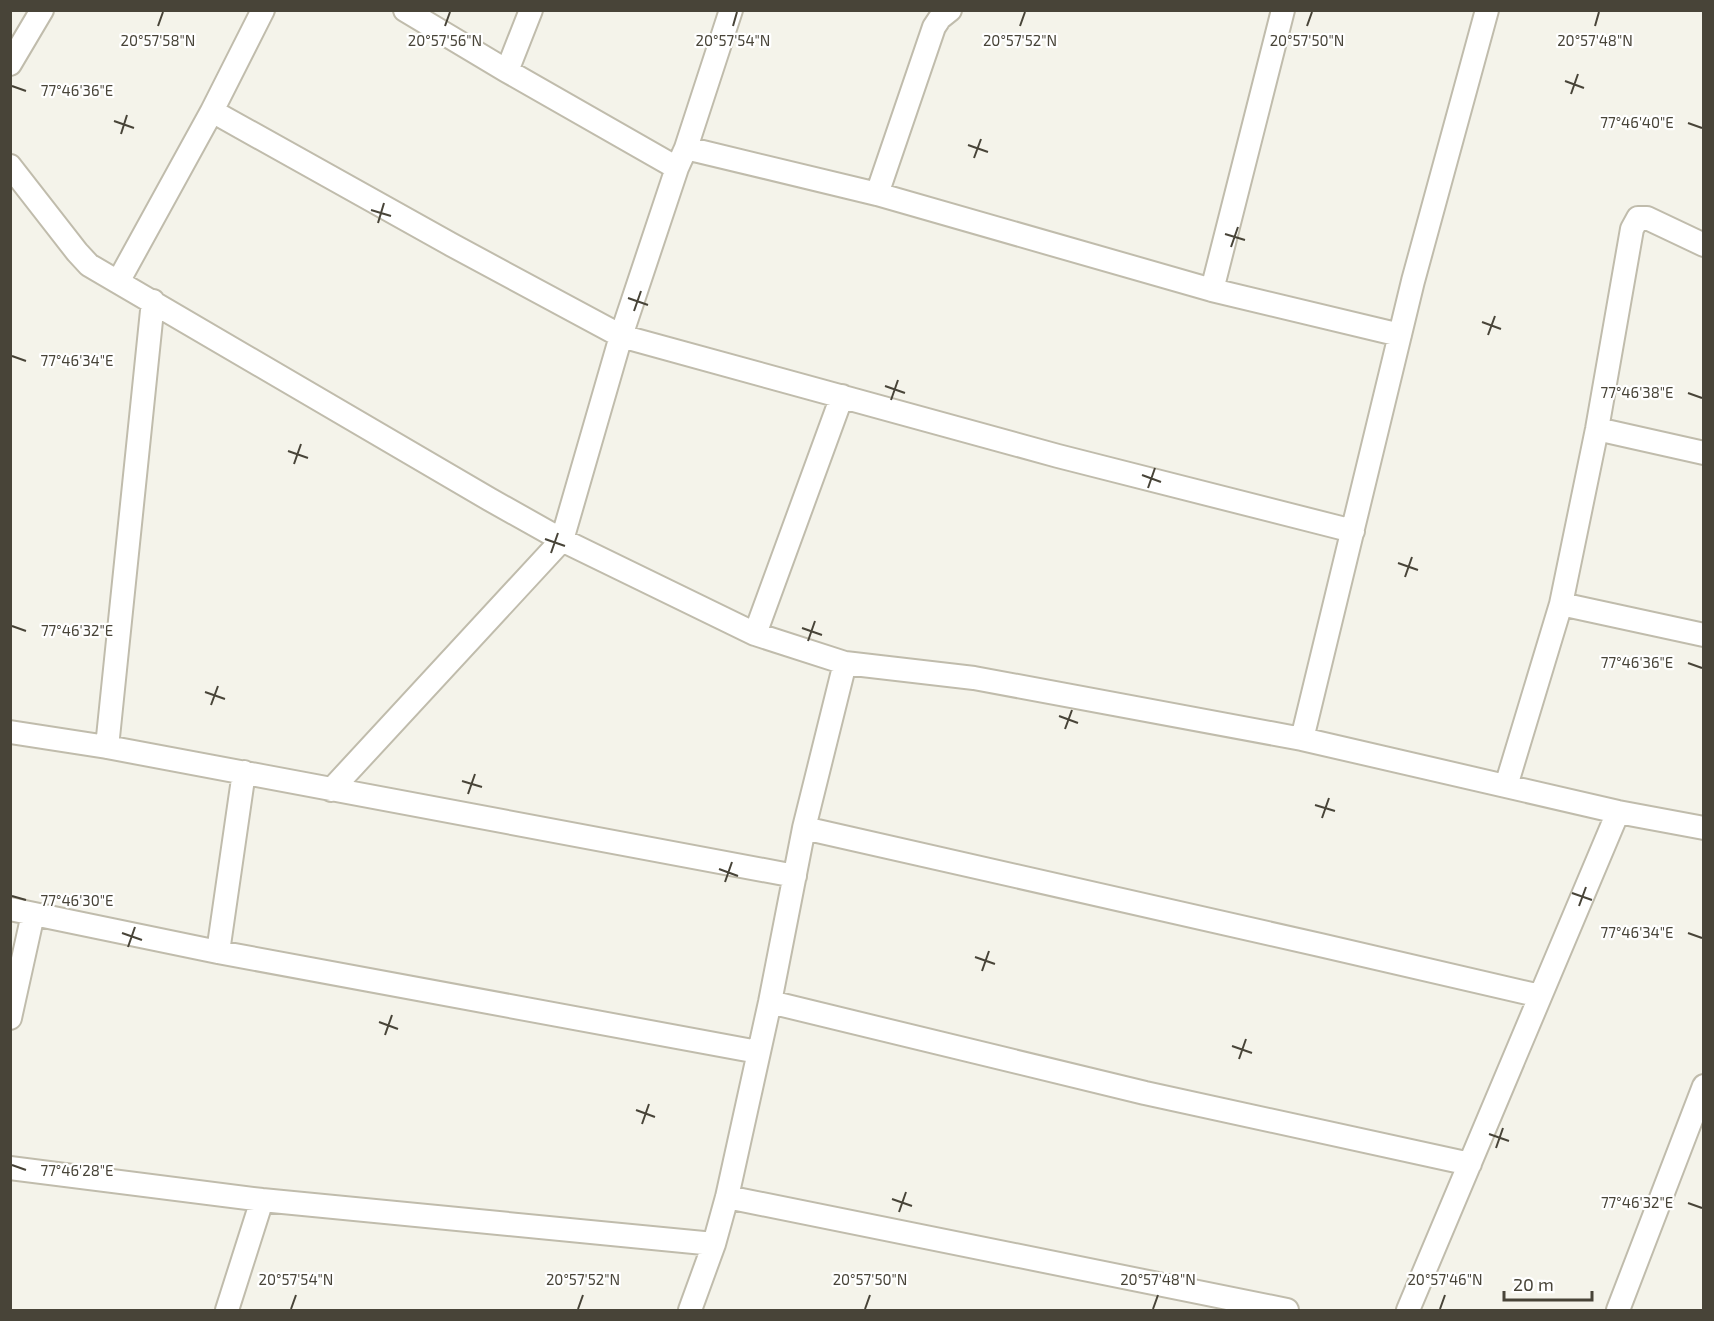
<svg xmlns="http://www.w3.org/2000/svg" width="1714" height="1321" viewBox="0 0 1714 1321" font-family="'Exo 2',sans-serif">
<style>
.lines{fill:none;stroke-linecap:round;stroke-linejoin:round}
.minor-casing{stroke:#c0bcac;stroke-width:26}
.minor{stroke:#fff;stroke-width:22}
.ticks{fill:none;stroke:#484438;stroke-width:2}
.ticks-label{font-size:15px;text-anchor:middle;fill:#484438;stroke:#fff;stroke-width:4.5;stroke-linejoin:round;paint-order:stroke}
</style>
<rect width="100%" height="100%" fill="#f4f3ea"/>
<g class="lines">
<!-- minor casing -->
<g class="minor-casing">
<path id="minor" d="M405,10L507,71L677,168
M10,64L42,10
M507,71L531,10
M212,111L263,10
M686,148L877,194L1212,290L1400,335
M10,166L77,252L89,265L118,282
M877,194L934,27L940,18L950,10
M1212,290L1283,10
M1597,429L1704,453
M1353,531L1058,456L621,336L452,245L212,111L118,282L489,499L562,540L755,634L845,663L974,678L1302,739L1618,812L1704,828
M1561,604L1704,635
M755,634L842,396
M10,732L107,747L795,876
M1302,739L1413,281L1487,10
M107,747L153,301
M1506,786L1561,604L1597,429L1632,229L1638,218H1647L1704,245
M331,790L562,540L621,336L677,168L686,148L731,10
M804,828L1320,945L1540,996
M10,909L218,952L758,1052
M218,952L244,772
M770,1002L1145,1093L1470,1164
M10,1018L33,914
M10,1168L262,1200L714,1244
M727,1197L1287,1310
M227,1310L262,1200
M690,1310L714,1244L727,1197L770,1002L804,828L845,663
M1408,1310L1618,812
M1618,1310L1704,1086"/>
</g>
<!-- minor -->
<use href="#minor" class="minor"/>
</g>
<!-- ticks -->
<path class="ticks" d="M158,26L163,12M445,26L450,12M733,26L737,12M1020,26L1025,12M1307,26L1312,12M1595,26L1599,12M1565,81L1584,88M12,86L26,91M1571,94L1578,74M114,121L134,128M1688,123L1702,128M121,134L127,115M968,145L988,152M974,158L981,139M371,210L391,216M378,223L384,203M1225,234L1245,240M1231,247L1238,227M628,298L648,305M634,311L641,291M1482,322L1501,329M1488,335L1495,316M12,356L26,361M885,386L905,393M1688,393L1702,398M891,400L898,380M288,451L308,458M294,464L301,444M1142,475L1161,482M1148,488L1155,468M545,539L565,546M551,553L558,533M1398,563L1418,570M1405,577L1412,557M12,626L26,631M802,628L822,635M808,641L815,621M1688,663L1702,668M205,692L225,699M211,705L218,686M1059,716L1078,723M1065,729L1072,710M462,781L482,787M468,794L475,774M1315,805L1335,811M1322,818L1329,798M719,869L738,876M725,882L732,862M1572,893L1592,900M12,896L26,900M1579,906L1586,887M122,933L142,940M1688,933L1702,938M128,947L135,927M975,957L995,964M982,971L989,951M379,1022L398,1029M385,1035L392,1015M1232,1046L1252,1053M1239,1059L1246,1039M636,1110L655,1117M642,1124L649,1104M1489,1134L1509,1141M1496,1148L1503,1128M12,1165L26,1170M892,1199L912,1206M1688,1203L1702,1208M899,1212L906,1192M291,1309L296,1295M578,1309L583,1295M865,1309L870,1295M1153,1309L1158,1295M1440,1309L1445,1295"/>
<g class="ticks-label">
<text x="158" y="46">20°57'58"N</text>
<text x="445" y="46">20°57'56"N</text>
<text x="733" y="46">20°57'54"N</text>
<text x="1020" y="46">20°57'52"N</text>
<text x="1307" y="46">20°57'50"N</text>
<text x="1595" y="46">20°57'48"N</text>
<text x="77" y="96">77°46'36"E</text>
<text x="1637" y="128">77°46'40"E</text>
<text x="77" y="366">77°46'34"E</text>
<text x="1637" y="398">77°46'38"E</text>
<text x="77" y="636">77°46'32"E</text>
<text x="1637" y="668">77°46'36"E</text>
<text x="77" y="906">77°46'30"E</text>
<text x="1637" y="938">77°46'34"E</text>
<text x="77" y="1176">77°46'28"E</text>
<text x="1637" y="1208">77°46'32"E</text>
<text x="296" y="1285">20°57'54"N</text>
<text x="583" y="1285">20°57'52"N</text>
<text x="870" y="1285">20°57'50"N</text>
<text x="1158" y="1285">20°57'48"N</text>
<text x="1445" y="1285">20°57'46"N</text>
</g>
<!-- border -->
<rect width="1714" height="1321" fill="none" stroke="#484438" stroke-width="24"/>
<!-- scale -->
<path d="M1504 1291v9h88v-9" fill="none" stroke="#484438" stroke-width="3"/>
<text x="1513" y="1291" font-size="18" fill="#484438" stroke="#ffffff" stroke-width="4.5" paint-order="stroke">20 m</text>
</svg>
